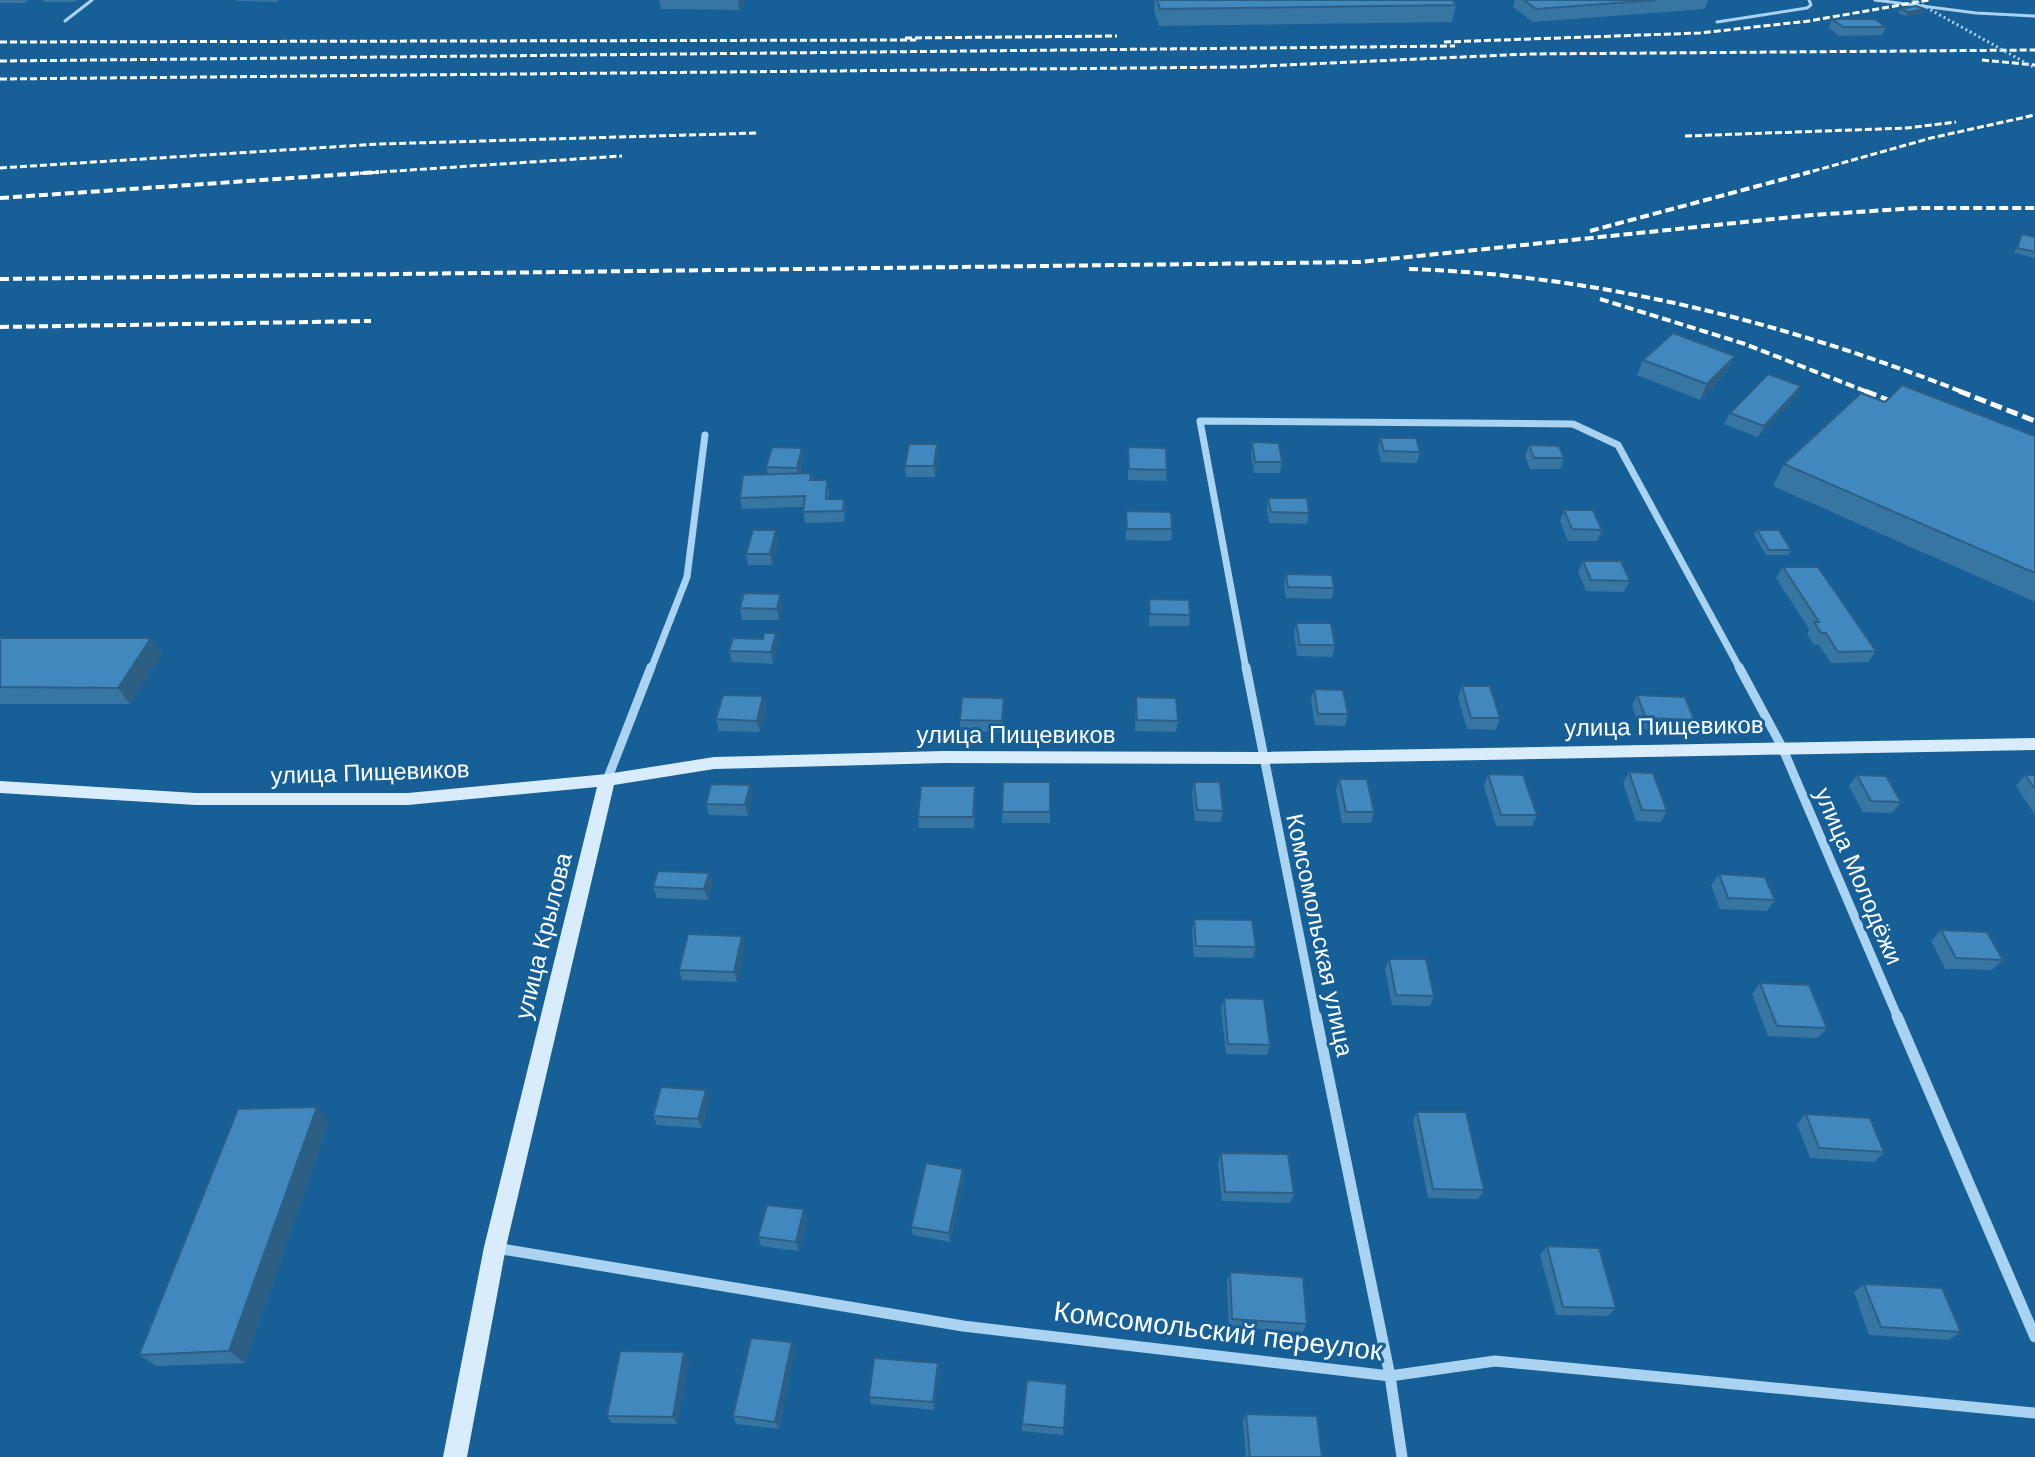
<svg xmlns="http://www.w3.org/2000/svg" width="2035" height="1457" viewBox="0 0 2035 1457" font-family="Helvetica,sans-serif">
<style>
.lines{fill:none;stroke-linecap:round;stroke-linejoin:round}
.lane{stroke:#a9d3f1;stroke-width:3}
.street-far2{stroke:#a9d3f1;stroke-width:7}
.street-far1{stroke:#a9d3f1;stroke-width:9}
.street{stroke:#a9d3f1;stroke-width:11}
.secondary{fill:#d8ecfc;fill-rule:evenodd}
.rail-far2{stroke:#fff;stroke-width:3;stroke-dasharray:7 3;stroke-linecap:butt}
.rail-far1{stroke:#fff;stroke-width:4;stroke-dasharray:9 4;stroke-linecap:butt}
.rail{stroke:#fff;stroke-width:5;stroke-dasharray:12 5;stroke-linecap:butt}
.path-bridge{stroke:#a9d3f1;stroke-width:3;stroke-dasharray:2 3;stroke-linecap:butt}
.wall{fill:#3775a3}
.shaded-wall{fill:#2d5f85}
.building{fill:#4088be;stroke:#2d5f85;stroke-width:2}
.labels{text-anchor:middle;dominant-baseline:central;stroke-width:6;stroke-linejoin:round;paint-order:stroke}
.street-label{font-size:24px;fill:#fff;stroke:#175f97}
.near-street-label{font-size:28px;fill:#fff;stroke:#175f97}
</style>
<rect width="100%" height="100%" fill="#175f97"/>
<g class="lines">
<!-- lane -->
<path class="lane" d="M1875,0L1976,13L2035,16
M65,21L92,0
M1717,22L1807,8L1811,5L1809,0"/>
<!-- street-far2 -->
<path class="street-far2" d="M651,669L687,577L705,435
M1246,669L1200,421L1573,424L1618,445L1740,669"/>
<!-- street-far1 -->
<path class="street-far1" d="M1246,667L1316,1018
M1739,667L1782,747L1898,1018
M607,780L651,667"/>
<!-- street -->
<path class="street" d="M1316,1016L1390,1376L1402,1457
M1897,1016L2035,1337
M496,1248L963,1326L1390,1376L1495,1361L2035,1413"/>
<!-- secondary -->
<path class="secondary" d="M2035,738V750L1263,764L944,763L714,769L614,785L506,1247L467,1457H443L484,1247L597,787L408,805H196L0,793V781L196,793H408L607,774L714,757L944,751L1263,752Z"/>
<!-- rail-far2 -->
<path class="rail-far2" d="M905,38L1117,36
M0,42L916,40
M1444,42L1700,33L1809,21L1929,0
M1982,60L2035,65
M0,61L1455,46
M0,79L1241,67L1529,54L2035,50
M1685,136L1907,128L1956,122
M0,168L379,144L758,133
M350,174L622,156
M1803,174L1931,138L2035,115"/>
<!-- rail-far1 -->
<path class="rail-far1" d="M0,198L379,172
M1590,231L1810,172
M1409,269C1600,275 1787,323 1965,393
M0,279L1360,262L1812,215L1916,208H2035
M1600,299L1745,344L1870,393
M0,327L371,321"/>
<!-- rail -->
<path class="rail" d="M1865,391L1908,408
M1959,391L2035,421"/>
<!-- path-bridge -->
<path class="path-bridge" d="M1913,0L2035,68"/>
</g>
<!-- wall -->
<path class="wall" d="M0,0H28L23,3H0Z
M43,0H78L75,2H44Z
M236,0H279L277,2L237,1Z
M659,0H745L739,10L661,9Z
M1155,0H1452L1456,5L1452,22L1159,26L1154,10Z
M1515,0H1708L1705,9L1533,22L1513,7Z
M1900,9L1922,14L1906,16L1898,13Z
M1832,19L1886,27L1882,35L1839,36L1829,28Z
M2022,234L2035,237V258L2014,253Z
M1643,360L1728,371L1700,400L1637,375Z
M1801,386L1796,397L1758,437L1724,424L1730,413Z
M1885,402L2035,436V602L1773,486L1784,464Z
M1380,438L1420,452L1417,463L1381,462L1378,449Z
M1252,442L1282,462L1280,473H1254L1251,454Z
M937,444L938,455L935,477H906L905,466Z
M1529,445L1564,458L1560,469H1530L1525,456Z
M1128,447L1167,470L1166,481L1128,480Z
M803,459L800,473H811L812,480L829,491L828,499H844L845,510L844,522L805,523L803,507L742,509L740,498L768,474L766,467Z
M1268,498L1309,513L1307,524L1269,523L1267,509Z
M1564,510L1602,530L1597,541H1568L1560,521Z
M1126,511L1172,529L1171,541L1126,540Z
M776,530L778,541L772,565H748L746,554Z
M1757,530L1791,550L1788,555H1766L1754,535Z
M1583,561L1630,581L1624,592L1586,591L1578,572Z
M1783,567L1876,651L1868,662L1831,663L1819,645H1814L1807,634L1809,629L1776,578Z
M1286,574L1334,588L1332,599L1286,598L1284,586Z
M1149,599L1190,615L1189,626H1149Z
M782,605L779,620H742L740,608Z
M1296,623L1335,645L1332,657L1297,656L1294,634Z
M0,638H151L162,655L130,704H0Z
M763,639L778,644L773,664L732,662L729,651Z
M1462,686L1500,718L1496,730L1467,729L1458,697Z
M1314,689L1348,714L1345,726L1315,725L1311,700Z
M1637,695L1694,720L1688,731L1640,729L1632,706Z
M763,696L766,707L760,732L719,731L716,719Z
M1136,697L1178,721L1176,732L1135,731Z
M1004,698L1002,732L960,731V720Z
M1629,772L1667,811L1661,822L1636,821L1623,783Z
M1488,774L1537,815L1532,826H1496L1484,786Z
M1857,775L1901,802L1892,813L1863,812L1849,786Z
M2025,775H2035V815L2016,786Z
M1339,779L1374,812L1371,823H1342L1336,790Z
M1003,782H1050V823H1002Z
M1194,782L1223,811L1221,822L1195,821L1192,793Z
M750,785L752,796L748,816L709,815L706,804Z
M975,786L974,828H919L918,817Z
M709,873L712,884L708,900L657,898L653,887Z
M1719,874L1775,900L1767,911L1720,909L1711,885Z
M1194,919L1256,947L1253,958L1194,957L1192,930Z
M1941,930L2003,960L1992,970L1945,969L1931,941Z
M742,936L744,947L737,982L682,980L679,970Z
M1389,959L1434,996L1430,1006L1392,1005L1385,970Z
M1760,983L1827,1028L1818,1038L1768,1036L1752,994Z
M1224,998L1270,1045L1267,1055L1226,1054L1221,1009Z
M709,1100L702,1128L657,1125L653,1116Z
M1417,1112L1484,1190L1478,1199L1428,1198L1413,1121Z
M1806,1114L1884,1152L1874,1162L1810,1158L1797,1124Z
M329,1121L245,1363L156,1366L139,1355Z
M1221,1153L1294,1193L1290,1203L1222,1201L1218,1163Z
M963,1169L964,1178L950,1242L913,1235L911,1227Z
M807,1218L799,1251L761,1246L758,1237Z
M1547,1246L1616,1308L1608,1316L1556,1315L1540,1255Z
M1230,1272L1307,1324L1303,1332L1229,1327L1227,1281Z
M1864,1284L1961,1332L1949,1340L1869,1335L1854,1292Z
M795,1350L779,1429L736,1424L733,1416Z
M689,1359L677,1424L612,1423L607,1416Z
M938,1363L939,1371L934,1410L871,1404L869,1397Z
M1067,1384L1063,1435L1022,1431V1424Z
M1246,1414L1322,1457H1246L1243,1421Z"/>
<!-- shaded-wall -->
<path class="shaded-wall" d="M738,0H745L739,10Z
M1924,9L1922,14L1906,16L1908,12Z
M1735,356L1728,371L1700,400L1707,384Z
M1801,386L1796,397L1758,437L1764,426Z
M937,444L938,455L935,477L934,466Z
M802,448L803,459L798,479L797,468Z
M776,530L778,541L772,565L770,554Z
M780,594L782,605L779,620L777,609Z
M776,633L778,644L773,664L771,652Z
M151,638L162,655L130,704L118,688Z
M763,696L766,707L760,732L757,721Z
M750,785L752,796L748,816L745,805Z
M709,873L712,884L708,900L704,889Z
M742,936L744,947L737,982L734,972Z
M706,1090L709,1100L702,1128L698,1119Z
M317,1107L329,1121L245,1363L229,1351Z
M963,1169L964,1178L950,1242L949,1233Z
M804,1209L807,1218L799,1251L796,1242Z
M792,1342L795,1350L779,1429L775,1422Z
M684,1352L689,1359L677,1424L673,1417Z
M938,1363L939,1371L934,1410L933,1402Z"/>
<!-- building -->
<path class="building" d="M1157,0H1452L1456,5L1160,9Z
M1524,0H1656L1536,9Z
M1916,6L1924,9L1908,12L1900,9Z
M1832,19H1875L1886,27H1843Z
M2022,234L2035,237V252L2017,248Z
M1673,333L1735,356L1707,384L1643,360Z
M1768,374L1801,386L1764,426L1730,413Z
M1902,385L2035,436V573L1784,464L1861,393L1885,402Z
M1380,438H1416L1420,452L1384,451Z
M1252,442L1279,443L1282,462H1255Z
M909,444H937L934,466H905Z
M1529,445L1559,446L1564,458H1534Z
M772,447L802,448L797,468L766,467Z
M1128,447L1166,448L1167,470L1129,469Z
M811,473L810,480H827L826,499H844L843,511L803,512L805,496L740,498L743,475Z
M1268,498H1307L1309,513L1271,512Z
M1564,510H1593L1602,530L1572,529Z
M1126,511L1171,512L1172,529H1127Z
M753,530H776L770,554H746Z
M1757,530H1779L1791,550H1769Z
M1583,561H1621L1630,581L1591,580Z
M1783,567H1818L1876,651L1838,652L1826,633H1821L1814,622H1819Z
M1286,574L1332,575L1334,588L1288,587Z
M744,593L780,594L777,609L740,608Z
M1149,599L1189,600L1190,615L1150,614Z
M1296,623H1331L1335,645H1300Z
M764,633H776L771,652L729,651L733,638L763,639Z
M0,638H151L118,688L0,687Z
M1462,686H1490L1500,718H1471Z
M1314,689L1343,690L1348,714H1318Z
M723,695L763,696L757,721L716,719Z
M1637,695L1685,697L1694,720L1646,718Z
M962,697L1004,698L1002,721L960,720Z
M1136,697L1176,698L1178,721L1137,720Z
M1629,772L1653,773L1667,811L1642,810Z
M1488,774L1523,775L1537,815H1501Z
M1857,775L1886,776L1901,802L1871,801Z
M2025,775H2035V789Z
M1339,779H1367L1374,812H1346Z
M1003,782H1050V812H1002Z
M1194,782H1220L1223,811L1197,810Z
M711,784L750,785L745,805L706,804Z
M921,786H975L973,817H918Z
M658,871L709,873L704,889L653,887Z
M1719,874L1765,877L1775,900L1728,898Z
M1194,919L1252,920L1256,947L1196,946Z
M1941,930L1987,932L2003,960L1956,958Z
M688,934L742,936L734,972L679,970Z
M1389,959H1426L1434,996L1396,995Z
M1760,983L1809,985L1827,1028L1777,1026Z
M1224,998L1264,999L1270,1045L1228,1044Z
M661,1087L706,1090L698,1119L653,1116Z
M317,1107L229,1351L139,1355L238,1109Z
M1417,1112H1466L1484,1190L1433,1189Z
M1806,1114L1870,1118L1884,1152L1819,1148Z
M1221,1153L1288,1154L1294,1193L1225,1192Z
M926,1163L963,1169L949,1233L911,1227Z
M767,1205L804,1209L796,1242L758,1237Z
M1547,1246L1599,1248L1616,1308L1563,1307Z
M1230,1272L1303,1277L1307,1324L1232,1319Z
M1864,1284L1942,1288L1961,1332L1881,1327Z
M751,1338L792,1342L775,1422L733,1416Z
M620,1351L684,1352L673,1417L607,1416Z
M874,1358L938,1363L933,1402L869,1397Z
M1027,1380L1067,1384L1064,1428L1022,1424Z
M1246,1414L1317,1416L1322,1457H1250Z"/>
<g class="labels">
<!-- street labels -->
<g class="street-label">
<text transform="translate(1664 726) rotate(-1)">улица Пищевиков</text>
<text x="1016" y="734">улица Пищевиков</text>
<text transform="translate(370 772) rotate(-2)">улица Пищевиков</text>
<text transform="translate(1859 876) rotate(67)">улица Молодёжи</text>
<text transform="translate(1320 935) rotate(78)">Комсомольская улица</text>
<text transform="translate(543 936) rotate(-76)">улица Крылова</text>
</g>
<!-- near-street labels -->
<g class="near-street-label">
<text transform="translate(1218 1331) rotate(7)">Комсомольский переулок</text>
</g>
</g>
</svg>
